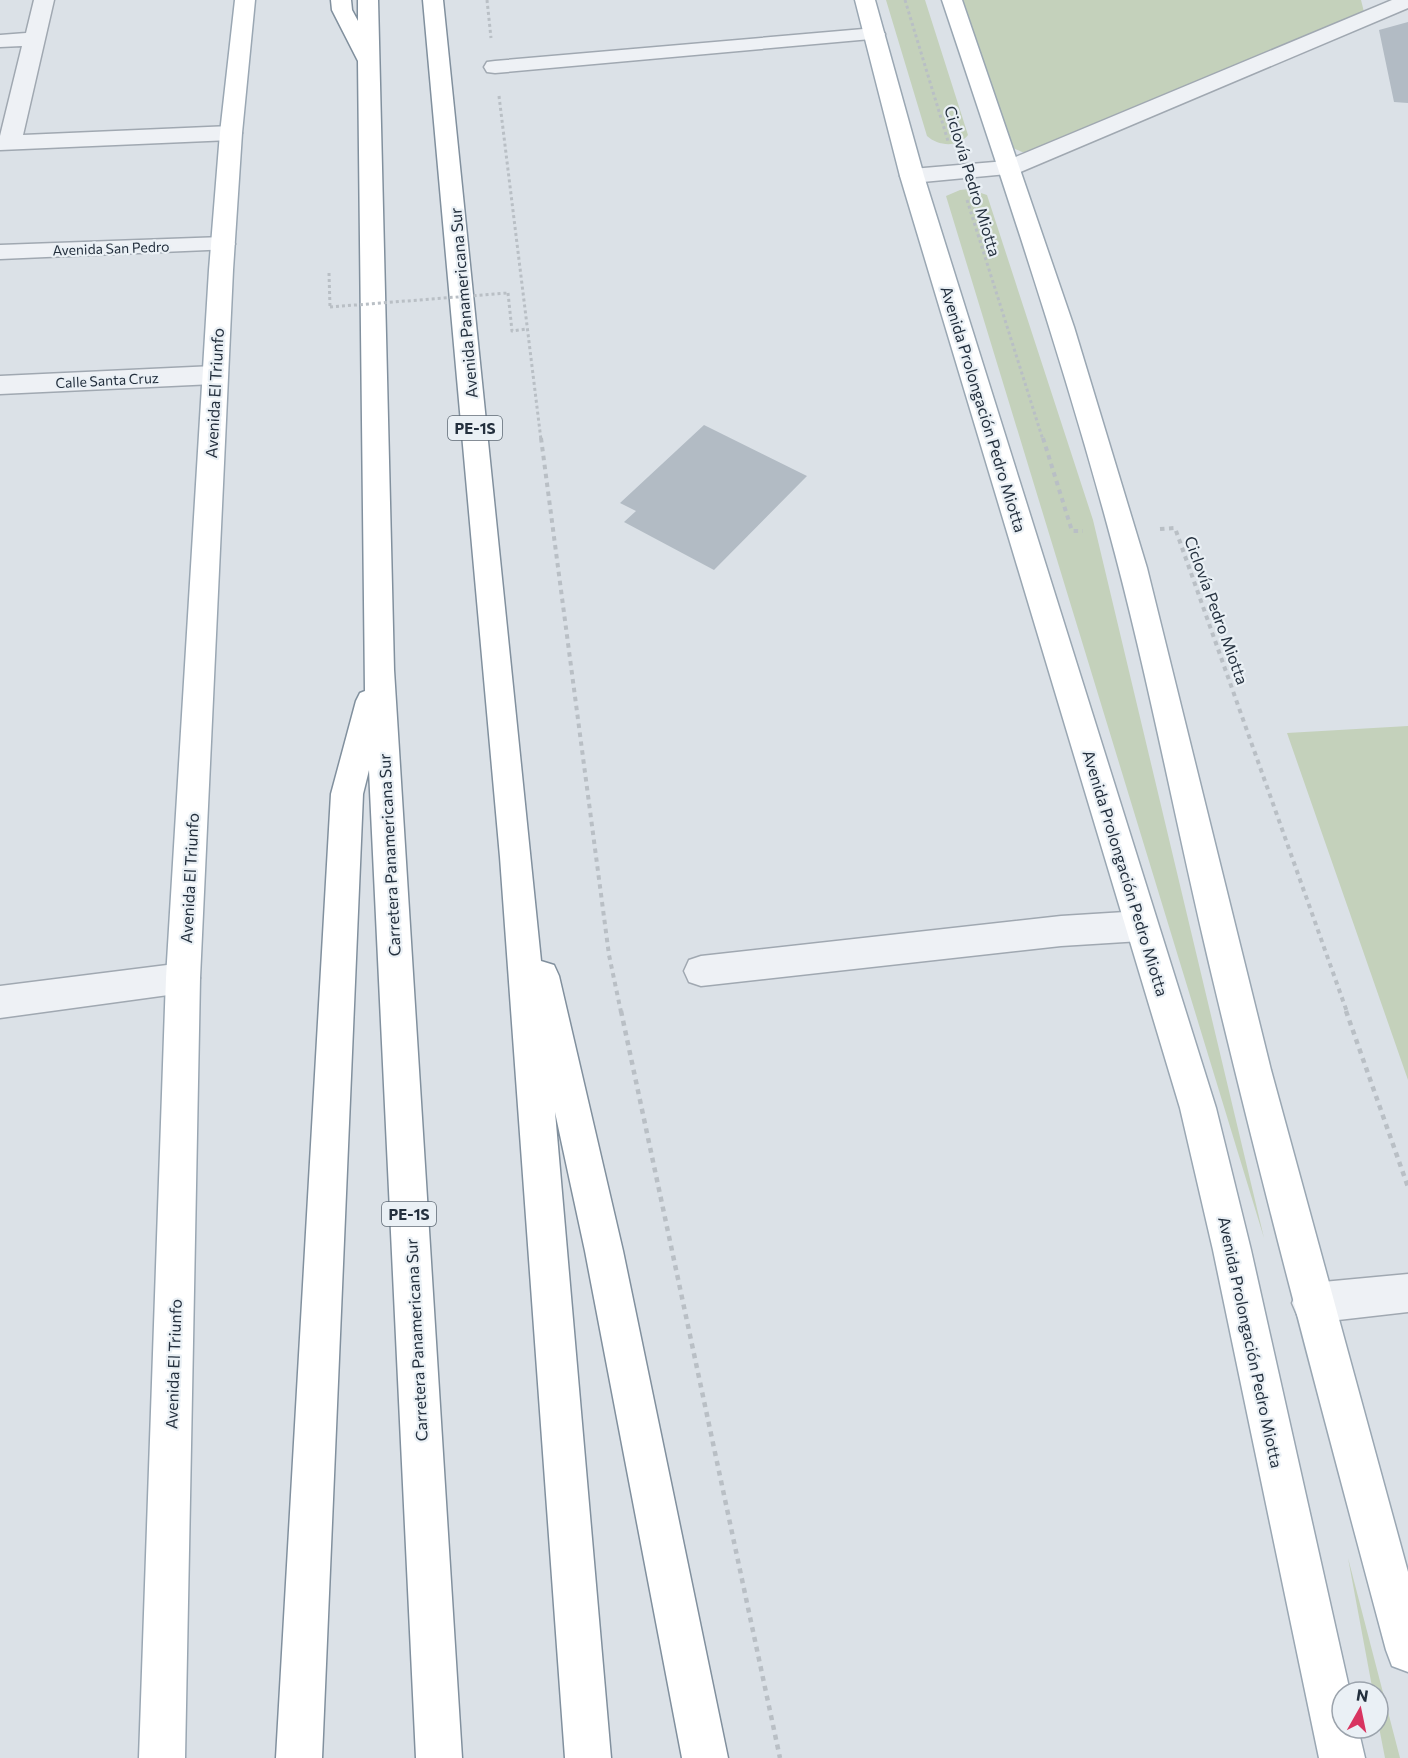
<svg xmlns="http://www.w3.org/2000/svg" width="1408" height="1758" viewBox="0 0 1408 1758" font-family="Commissioner,sans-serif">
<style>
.green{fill:#c4d1bb}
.building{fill:#b2bbc4}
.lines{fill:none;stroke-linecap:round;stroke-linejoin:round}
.minor-casing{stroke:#a0a8b1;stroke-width:3}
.major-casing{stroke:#9aa7b3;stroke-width:3}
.highway-casing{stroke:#81909e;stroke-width:3}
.path-far2{stroke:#b9bfc5;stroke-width:3;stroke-dasharray:3 3;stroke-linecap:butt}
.path-far1{stroke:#b9bfc5;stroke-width:4;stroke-dasharray:4.5 4.5;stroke-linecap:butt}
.path{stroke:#b9bfc5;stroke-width:4.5;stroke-dasharray:5 5;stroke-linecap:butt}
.minor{fill:#eef1f5;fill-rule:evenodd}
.major{fill:#fff;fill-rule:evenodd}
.highway{fill:#fff;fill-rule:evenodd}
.path-bridge{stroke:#b9bfc5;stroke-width:3;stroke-dasharray:3 3;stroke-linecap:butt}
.labels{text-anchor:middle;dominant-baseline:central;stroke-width:4.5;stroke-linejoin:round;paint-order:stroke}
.far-street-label{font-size:14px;fill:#24303e;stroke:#eaf0f5}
.shield{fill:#eaf0f5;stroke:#5f6a75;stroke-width:1.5}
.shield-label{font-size:15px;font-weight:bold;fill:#24303e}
.street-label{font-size:16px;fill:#24303e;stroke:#eaf0f5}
</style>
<rect width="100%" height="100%" fill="#dbe1e7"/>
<!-- green -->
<path class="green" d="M886,0H925L968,135C958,148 938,146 927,136Z
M959,0H1361L1365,16L1038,152H1022L1011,147Z
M969,189L987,195L1093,520L1264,1238L946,196L960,190Z
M1408,726V1080L1287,733Z
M1348,1558L1400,1758H1385L1378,1722V1692H1373Z"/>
<!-- building -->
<path class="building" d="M1408,22V103L1394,102L1379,30Z
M704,425L807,476L714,570L624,522L636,511L620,503Z"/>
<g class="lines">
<!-- minor casing -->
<g class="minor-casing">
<path id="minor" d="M34,0H54L23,135L231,126L239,128L242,133L239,138L231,140L0,150V136L22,46L0,47V35L26,33Z
M1392,0H1408V8L1018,173L912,183L904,181L900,176L904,171L912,169L1006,161Z
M875,28L882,30L885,34L882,38L495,73L487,72L484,67L487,62L495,61Z
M223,237L231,239L235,244L231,249L0,259V245Z
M214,366L223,369L227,375L223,381L214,384L0,394V376Z
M1141,911L1153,916L1158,926L1153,936L1141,941L1061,946L701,986L689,982L684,971L689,960L701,956L1061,916Z
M183,963L195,967L200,978L195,989L183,993L0,1018V986Z
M1408,1274V1312L1312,1323L1298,1317L1292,1303L1298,1289L1312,1283Z"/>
</g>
<!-- major casing -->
<g class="major-casing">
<path id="major" d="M235,0H255L242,133L233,270L200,978L185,1758H139L166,978L209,270L220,133Z
M855,0H875L924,176L1216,1108L1251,1250L1350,1692H1342V1728H1358L1365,1758H1319L1213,1250L1180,1108L900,176Z
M942,0H962L1074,327L1147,568L1271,1070L1408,1572V1672L1392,1666L1386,1650C1326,1426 1266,1202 1212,976C1176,826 1148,673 1107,524C1059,348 1000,174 942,0Z"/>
</g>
<!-- highway casing -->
<g class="highway-casing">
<path id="highway" d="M331,0H351L352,10L358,21V0H378L394,670L462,1758H416L369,770L363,794L322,1758H276L331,794L356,701L360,693L365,691L358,61L332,10Z
M423,0H443L541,961L554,965L559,976L623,1251L728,1758H682L585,1251L555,1112L611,1758H565L500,857Z"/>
</g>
<!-- path-far2 -->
<path class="path-far2" d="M487,0L491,38
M905,0L948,141
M499,96L541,440
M967,200L1043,440
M329,273L330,307
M508,293L512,331L527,329"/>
<!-- path-far1 -->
<path class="path-far1" d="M541,438L609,955L621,1012
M1043,438L1072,531H1083
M1160,529L1175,528L1347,1012"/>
<!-- path -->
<path class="path" d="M621,1011L780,1758
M1346,1011L1408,1187"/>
<!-- minor -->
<use href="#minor" class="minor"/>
<!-- major -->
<use href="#major" class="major"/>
<!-- highway -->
<use href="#highway" class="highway"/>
<!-- path-bridge -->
<path class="path-bridge" d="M330,307L508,293"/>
</g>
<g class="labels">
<!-- far-street labels -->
<g class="far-street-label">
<text transform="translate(111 248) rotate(-2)">Avenida San Pedro</text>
<text transform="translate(107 380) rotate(-3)">Calle Santa Cruz</text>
</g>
<!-- shield labels -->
<g class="shield">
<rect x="448" y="416" width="54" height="24" rx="4.5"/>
<rect x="382" y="1202" width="54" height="24" rx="4.5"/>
</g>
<g class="shield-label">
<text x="475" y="428">PE-1S</text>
<text x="409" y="1214">PE-1S</text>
</g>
<!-- street labels -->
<g class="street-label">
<text transform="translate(973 181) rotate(73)">Ciclovía Pedro Miotta</text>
<text transform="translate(463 303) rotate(-95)">Avenida Panamericana Sur</text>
<text transform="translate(214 393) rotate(-87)">Avenida El Triunfo</text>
<text transform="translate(984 409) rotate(73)">Avenida Prolongación Pedro Miotta</text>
<text transform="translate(1217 610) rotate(70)">Ciclovía Pedro Miotta</text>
<text transform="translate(389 855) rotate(-93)">Carretera Panamericana Sur</text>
<text transform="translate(1126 873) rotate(73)">Avenida Prolongación Pedro Miotta</text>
<text transform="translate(189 878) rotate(-87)">Avenida El Triunfo</text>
<text transform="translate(416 1340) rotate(-93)">Carretera Panamericana Sur</text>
<text transform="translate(1251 1342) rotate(78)">Avenida Prolongación Pedro Miotta</text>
<text transform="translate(173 1364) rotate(-88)">Avenida El Triunfo</text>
</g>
</g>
<!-- north arrow -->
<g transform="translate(1360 1710) rotate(9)"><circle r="28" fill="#eaf0f5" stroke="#9ba3ac" stroke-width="1.5"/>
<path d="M0-4.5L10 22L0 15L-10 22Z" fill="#d83460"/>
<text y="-9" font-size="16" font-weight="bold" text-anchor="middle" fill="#24303e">N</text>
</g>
</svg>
